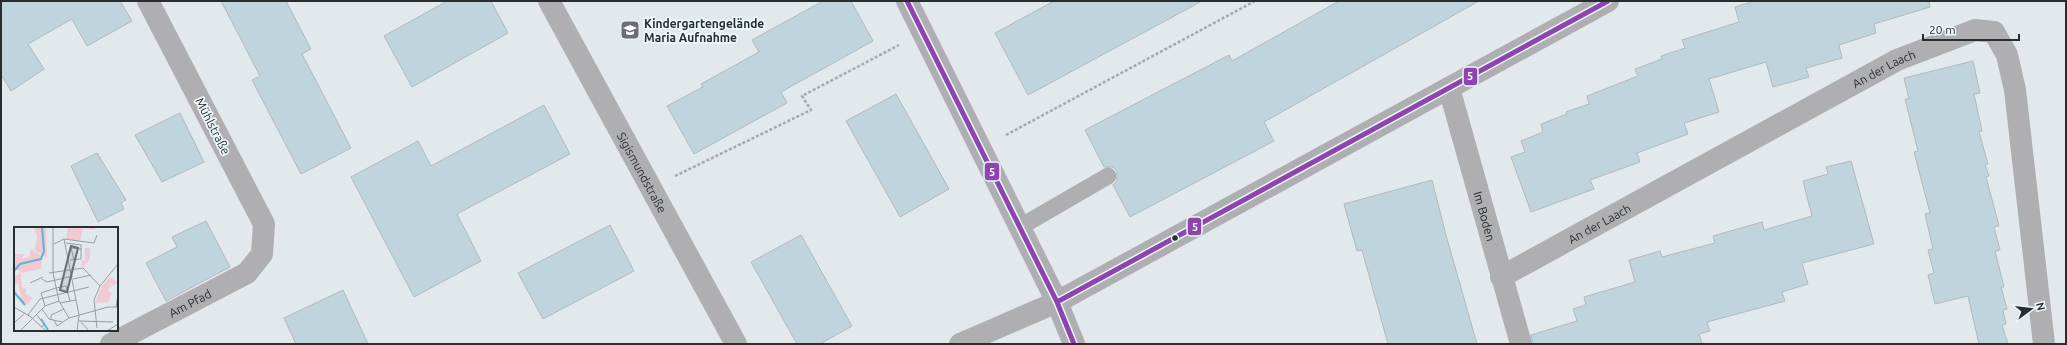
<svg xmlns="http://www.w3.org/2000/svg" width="2067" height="345" viewBox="0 0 2067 345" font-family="Ubuntu,sans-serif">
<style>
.building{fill:#c0d4dd;stroke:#b3b9bc}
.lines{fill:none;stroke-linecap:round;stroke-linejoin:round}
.path{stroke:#a6a8ab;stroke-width:2.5;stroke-dasharray:3 2;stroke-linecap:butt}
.lane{stroke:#afaeb1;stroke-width:17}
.street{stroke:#afaeb1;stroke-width:22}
.bus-1-casing{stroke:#ecf7fd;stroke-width:8}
.bus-1{stroke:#8e44ad;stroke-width:5}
.bus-dot{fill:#282e30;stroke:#ecf7fd;stroke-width:1.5}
.labels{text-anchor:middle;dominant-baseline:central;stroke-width:3.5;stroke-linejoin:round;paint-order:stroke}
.poi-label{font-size:12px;font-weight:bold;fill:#282e30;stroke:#ecf7fd;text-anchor:start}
.street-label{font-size:12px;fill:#282e30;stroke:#ecf7fd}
.inset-river{fill:none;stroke:#59b4d7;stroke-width:2}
.inset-road{fill:none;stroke:#979ea1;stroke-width:1}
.view{fill:#696f72;fill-opacity:0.15;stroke:#696f72;stroke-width:2}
.inset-edge{fill:none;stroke:#282e30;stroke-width:2}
.line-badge{stroke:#ecf7fd;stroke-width:1.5}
.badge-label{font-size:11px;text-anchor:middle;font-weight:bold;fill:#fff}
</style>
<rect width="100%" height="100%" fill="#e1e9ed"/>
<!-- building -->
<path class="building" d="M1,1H120L132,21L87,46L72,19L28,44L44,69L11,91L1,75Z
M221,1H286L311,49L302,54L351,148L301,174L252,80L260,76Z
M447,1H491L508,33L412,87L384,36Z
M823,1H851L873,41L781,92L787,103L694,154L667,106L703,87L701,84L759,52L752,40Z
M1054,1H1202L1028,95L995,33Z
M1339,1H1479L1264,122L1274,141L1130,217L1113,185L1117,181V171L1113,167H1104L1085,130L1229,55L1232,61Z
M1755,1H1929L1930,7L1874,24L1876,33L1839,45L1842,58L1806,68L1809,77L1773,87L1766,62L1709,79L1719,112L1684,123L1688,134L1637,153L1640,162L1590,180L1594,189L1531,212L1511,157L1525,152L1521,141L1543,132L1541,124L1567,114L1566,112L1589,104L1587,96L1638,76L1635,69L1662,59L1661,56L1685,48L1682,40L1739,22L1735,7Z
M1973,61L1980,93L1974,94L1982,131L1979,132L1988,164L1985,165L1989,176L1986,177L1999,226L1994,227L2000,250L1995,251L2004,287H2001L2007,309L2003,310L2006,324L2002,325L2008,344H1979L1968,296L1935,304L1928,275L1934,273L1928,250L1933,249L1925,214L1930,213L1914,152L1918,151L1905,99H1909L1904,78Z
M896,94L949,189L900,217L846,121Z
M544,105L570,154L457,214L481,261L414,297L351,177L418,141L431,166Z
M180,113L204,162L162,182L135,135Z
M97,153L126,200L121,203L124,209L98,222L71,166Z
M1851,161L1874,244L1802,263L1808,284L1782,292L1785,301L1707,322L1710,331L1699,334L1702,344H1533L1531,335L1577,321L1573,309L1586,305L1584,297L1635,282L1629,260L1660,251L1662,257L1715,243L1713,236L1762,222L1764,230L1812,216L1803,181L1828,174L1826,167Z
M1432,180L1446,235L1477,344H1388L1362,250L1357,251L1344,204Z
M206,221L230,267L166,301L146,263L177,247L172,237Z
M610,225L634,271L543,319L518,273Z
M801,235L852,326L820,344H797L751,262Z
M343,290L368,344H296L284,318Z"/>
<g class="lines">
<!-- path -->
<path class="path" d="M1006,135L1255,1
M675,176L811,110L802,96L899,45"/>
<!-- lane -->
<path class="lane" d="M1020,227L1108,176"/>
<!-- street -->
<g class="street">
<path id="s1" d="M549,1L736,344"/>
<path d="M907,1L1057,302L1074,344"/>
<path id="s2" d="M1449,88L1521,344"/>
<path id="s3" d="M1501,277L1897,60L1975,30L1994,32L2007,55L2015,90L2044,344"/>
<path id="s4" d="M111,344L247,273L262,254L264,224L148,1"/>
<path d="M960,344L1057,302L1608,1"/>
</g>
<!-- bus-1 casing -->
<g class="bus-1-casing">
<path id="bus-1" d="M907,1L1057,302L1074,344
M1057,302L1608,1"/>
</g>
<!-- bus-1 -->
<use href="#bus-1" class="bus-1"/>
</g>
<!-- icons -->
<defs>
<g id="school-square" transform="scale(1)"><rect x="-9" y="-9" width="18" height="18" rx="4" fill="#696f72" stroke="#ecf7fd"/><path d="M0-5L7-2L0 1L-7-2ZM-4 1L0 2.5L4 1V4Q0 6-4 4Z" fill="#fff"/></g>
</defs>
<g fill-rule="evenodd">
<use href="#school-square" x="630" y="30"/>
</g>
<!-- markers -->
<circle class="bus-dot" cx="1175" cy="238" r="3.5"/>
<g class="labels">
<!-- poi labels -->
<g class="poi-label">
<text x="644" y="23">Kindergartengelände<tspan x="644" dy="14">Maria Aufnahme</tspan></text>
</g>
<!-- street labels -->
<g class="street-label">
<text stroke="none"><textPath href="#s3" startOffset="436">An der Laach</textPath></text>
<text transform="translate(213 126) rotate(63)">Mühlstraße</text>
<text stroke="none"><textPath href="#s1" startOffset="195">Sigismundstraße</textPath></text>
<text stroke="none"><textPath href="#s2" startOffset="133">Im Boden</textPath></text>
<text stroke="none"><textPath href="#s3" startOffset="112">An der Laach</textPath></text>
<text stroke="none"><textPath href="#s4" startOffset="89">Am Pfad</textPath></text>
</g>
</g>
<!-- overview -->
<g transform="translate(14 227)">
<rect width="104" height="104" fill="#e1e9ed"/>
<path d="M20,0H32L33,31L21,23L23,9ZM54,0H81V3L69,1L66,14L52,12ZM71,21H76V32L68,41V33H71ZM17,22L28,29L27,41H30L8,46L0,40L1,33L6,32H1V27H10L8,32L15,30ZM5,45L7,47L8,61L12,62V67L19,71L21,69L12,78L4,71L7,70L4,57L0,56V48H4ZM96,50L103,55L100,59L93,55L98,59L94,63L98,67L94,75L81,76L88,59Z" fill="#f0c9d5"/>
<path class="inset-river" d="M0,44L6,37L27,32L30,24L28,0M0,65L11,78M27,92L34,103"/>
<path class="inset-road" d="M39,0V46L45,74L55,91M50,12L80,16L83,8M52,16L67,18V32L56,33M40,17L50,12L65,88L63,104M60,33L57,21L67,22M35,46L69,41L86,59M28,52L33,55L59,49M59,52L77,48M16,56L29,50M46,76L62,73M31,79L27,66L42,61L52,59L56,74M0,80L17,90L32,104M102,80L104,68M28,82L35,92L48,95M22,87L30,97L28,100M14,88L26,72L75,60M37,93V88L50,82M40,93L43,99L55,91L94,80H104M65,94L99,95M67,95L75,104M0,96L11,86M83,101L80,73L86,59L104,37M6,104L31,79L45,74M93,104L104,97"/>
<path class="view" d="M57,19L64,21L53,65L46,63Z"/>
<rect width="104" height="104" class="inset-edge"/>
</g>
<g class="line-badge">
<rect x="1463" y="67" width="15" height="19" rx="4" fill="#8e44ad"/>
<rect x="984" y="162" width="16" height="19" rx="4" fill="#8e44ad"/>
<rect x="1187" y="217" width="15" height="19" rx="4" fill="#8e44ad"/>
</g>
<g class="badge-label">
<text x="1470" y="80">5</text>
<text x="992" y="176">5</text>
<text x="1195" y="231">5</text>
</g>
<!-- border -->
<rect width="2067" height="345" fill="none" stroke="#282e30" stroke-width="4"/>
<!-- north arrow -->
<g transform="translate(2031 309) rotate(75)" stroke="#ecf7fd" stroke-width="3" paint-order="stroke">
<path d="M0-3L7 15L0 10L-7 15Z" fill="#282e30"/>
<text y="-6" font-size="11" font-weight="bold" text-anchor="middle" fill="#282e30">N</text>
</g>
<!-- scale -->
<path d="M1923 34v6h96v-6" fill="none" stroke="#282e30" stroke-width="2"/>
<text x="1929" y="34" font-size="12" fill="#282e30" stroke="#ecf7fd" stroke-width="3" paint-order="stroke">20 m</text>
</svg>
